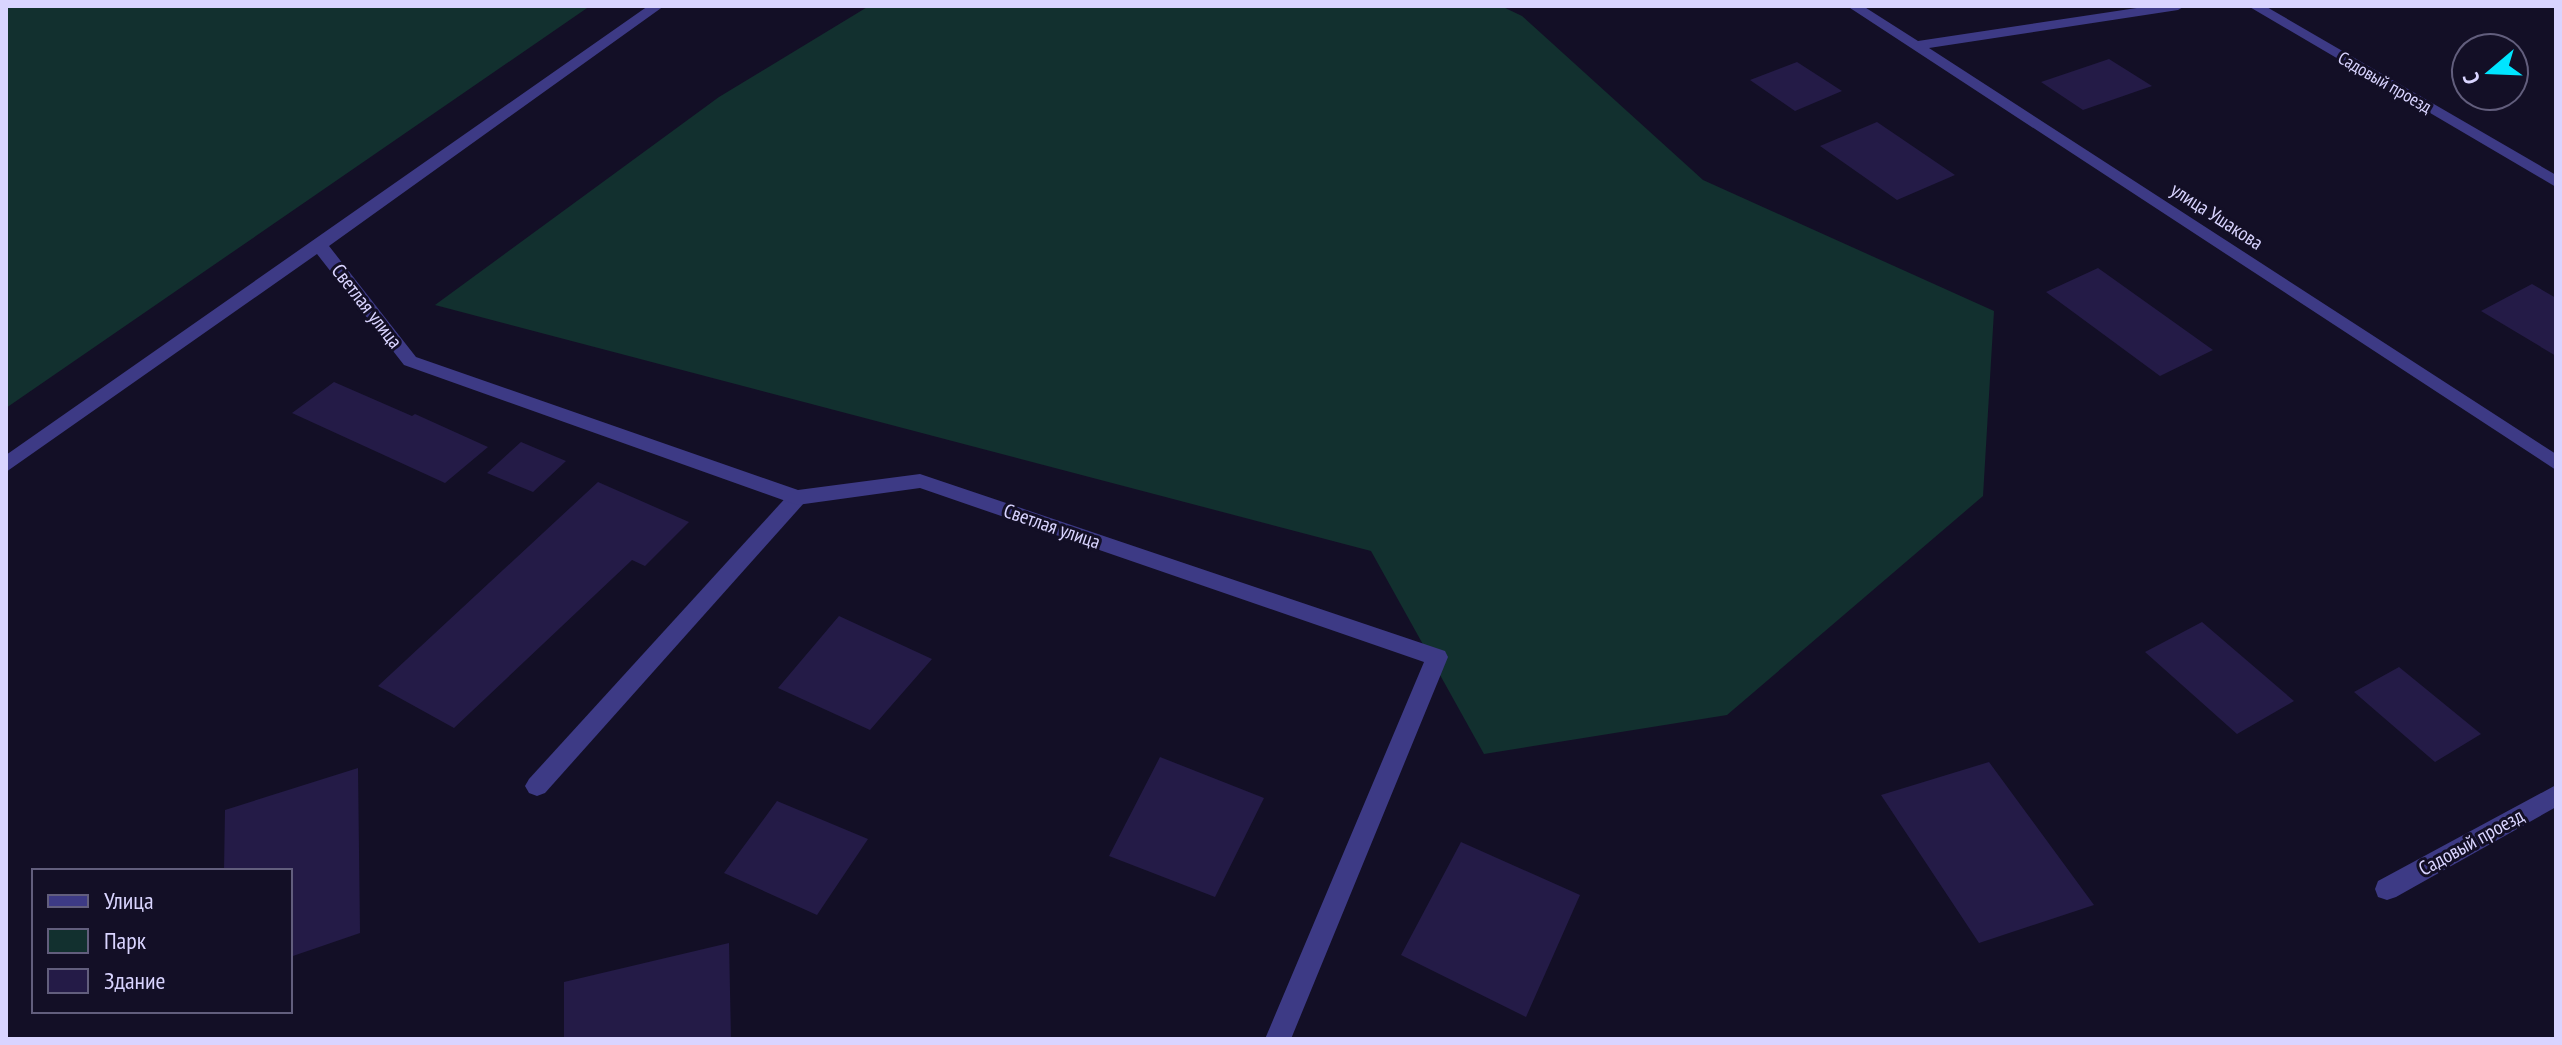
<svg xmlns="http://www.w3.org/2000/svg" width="2562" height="1045" viewBox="0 0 2562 1045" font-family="'PT Sans Narrow',sans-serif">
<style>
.green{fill:#12302f}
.building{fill:#241b47}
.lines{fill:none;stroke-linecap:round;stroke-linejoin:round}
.service{fill:#3d3a85;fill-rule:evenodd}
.minor{fill:#3d3a85;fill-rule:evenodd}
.labels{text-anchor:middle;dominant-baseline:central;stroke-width:6;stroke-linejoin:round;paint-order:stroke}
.far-street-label{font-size:18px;fill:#d9d4ff;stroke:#130f26}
.street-label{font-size:20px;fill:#d9d4ff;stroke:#130f26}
</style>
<rect width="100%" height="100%" fill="#130f26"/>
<!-- green -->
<path class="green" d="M6,6H590L6,408Z
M869,6H1501L1522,16L1703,180L1994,311L1983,496L1727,715L1484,754L1371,551L435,305L719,97Z"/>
<!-- building -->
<path class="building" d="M2109,59L2152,86L2083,110L2041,82Z
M1797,62L1842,91L1795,111L1750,80Z
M1877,122L1955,175L1897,200L1820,146Z
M2098,268L2213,350L2160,376L2046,292Z
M2532,284L2556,298V356L2481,311Z
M334,382L412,416L415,414L488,447L445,483L292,413Z
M521,442L566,461L533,492L487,473Z
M598,482L689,522L645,566L632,560L454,728L378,686Z
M839,616L932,659L870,730L778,688Z
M2202,622L2294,701L2237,734L2145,652Z
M2399,667L2481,734L2435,762L2354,692Z
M1160,757L1264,798L1215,897L1109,856Z
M1989,762L2094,905L1979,943L1881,795Z
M358,768L360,933L290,957V871H224L225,810Z
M777,801L868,839L817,915L724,873Z
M1461,842L1580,895L1526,1017L1401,955Z
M729,943L731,1039H564V982Z"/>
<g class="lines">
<!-- service -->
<path class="service" d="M797,491L804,493L807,498L804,503L545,793L537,796L529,793L525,786L529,779L790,493Z"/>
<!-- minor -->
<path class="minor" d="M648,6H664L329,246L416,357L798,490L920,474L1445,651L1448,657L1291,1039H1265L1424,662L920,488L797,505L404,365L317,254L6,472V455Z
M1847,6H1863L1918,41L2150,6H2185L2178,10L1929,48L2556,454V470Z
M2248,6H2265L2556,175V187Z
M2556,785V807L2396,897L2387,900L2378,897L2375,889L2378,881Z"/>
</g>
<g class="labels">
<!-- far-street labels -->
<g class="far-street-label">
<text transform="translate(2385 82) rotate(30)">Садовый проезд</text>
</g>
<!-- street labels -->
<g class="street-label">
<text transform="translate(2217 216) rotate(33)">улица Ушакова</text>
<text transform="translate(367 306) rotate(52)">Светлая улица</text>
<text transform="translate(1052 526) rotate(19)">Светлая улица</text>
<text transform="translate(2471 842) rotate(-29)">Садовый проезд</text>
</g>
</g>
<!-- border -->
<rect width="2562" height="1045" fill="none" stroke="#d9d4ff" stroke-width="16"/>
<!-- legend -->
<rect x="32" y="869" width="260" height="144" fill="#130f26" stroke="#625e7d" stroke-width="2"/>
<rect x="48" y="895" width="40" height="12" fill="#3d3a85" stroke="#625e7d" stroke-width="2"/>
<text x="104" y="909" font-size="24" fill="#d9d4ff">Улица</text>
<rect x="48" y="929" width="40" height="24" fill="#12302f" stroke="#625e7d" stroke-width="2"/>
<text x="104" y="949" font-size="24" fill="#d9d4ff">Парк</text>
<rect x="48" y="969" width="40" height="24" fill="#241b47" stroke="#625e7d" stroke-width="2"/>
<text x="104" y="989" font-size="24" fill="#d9d4ff">Здание</text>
<!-- north arrow -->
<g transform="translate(2490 72) rotate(251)"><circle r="38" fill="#130f26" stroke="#625e7d" stroke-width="2"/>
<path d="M0-6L14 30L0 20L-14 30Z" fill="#00e5ff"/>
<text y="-12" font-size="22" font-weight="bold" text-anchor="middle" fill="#d9d4ff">С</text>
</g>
</svg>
